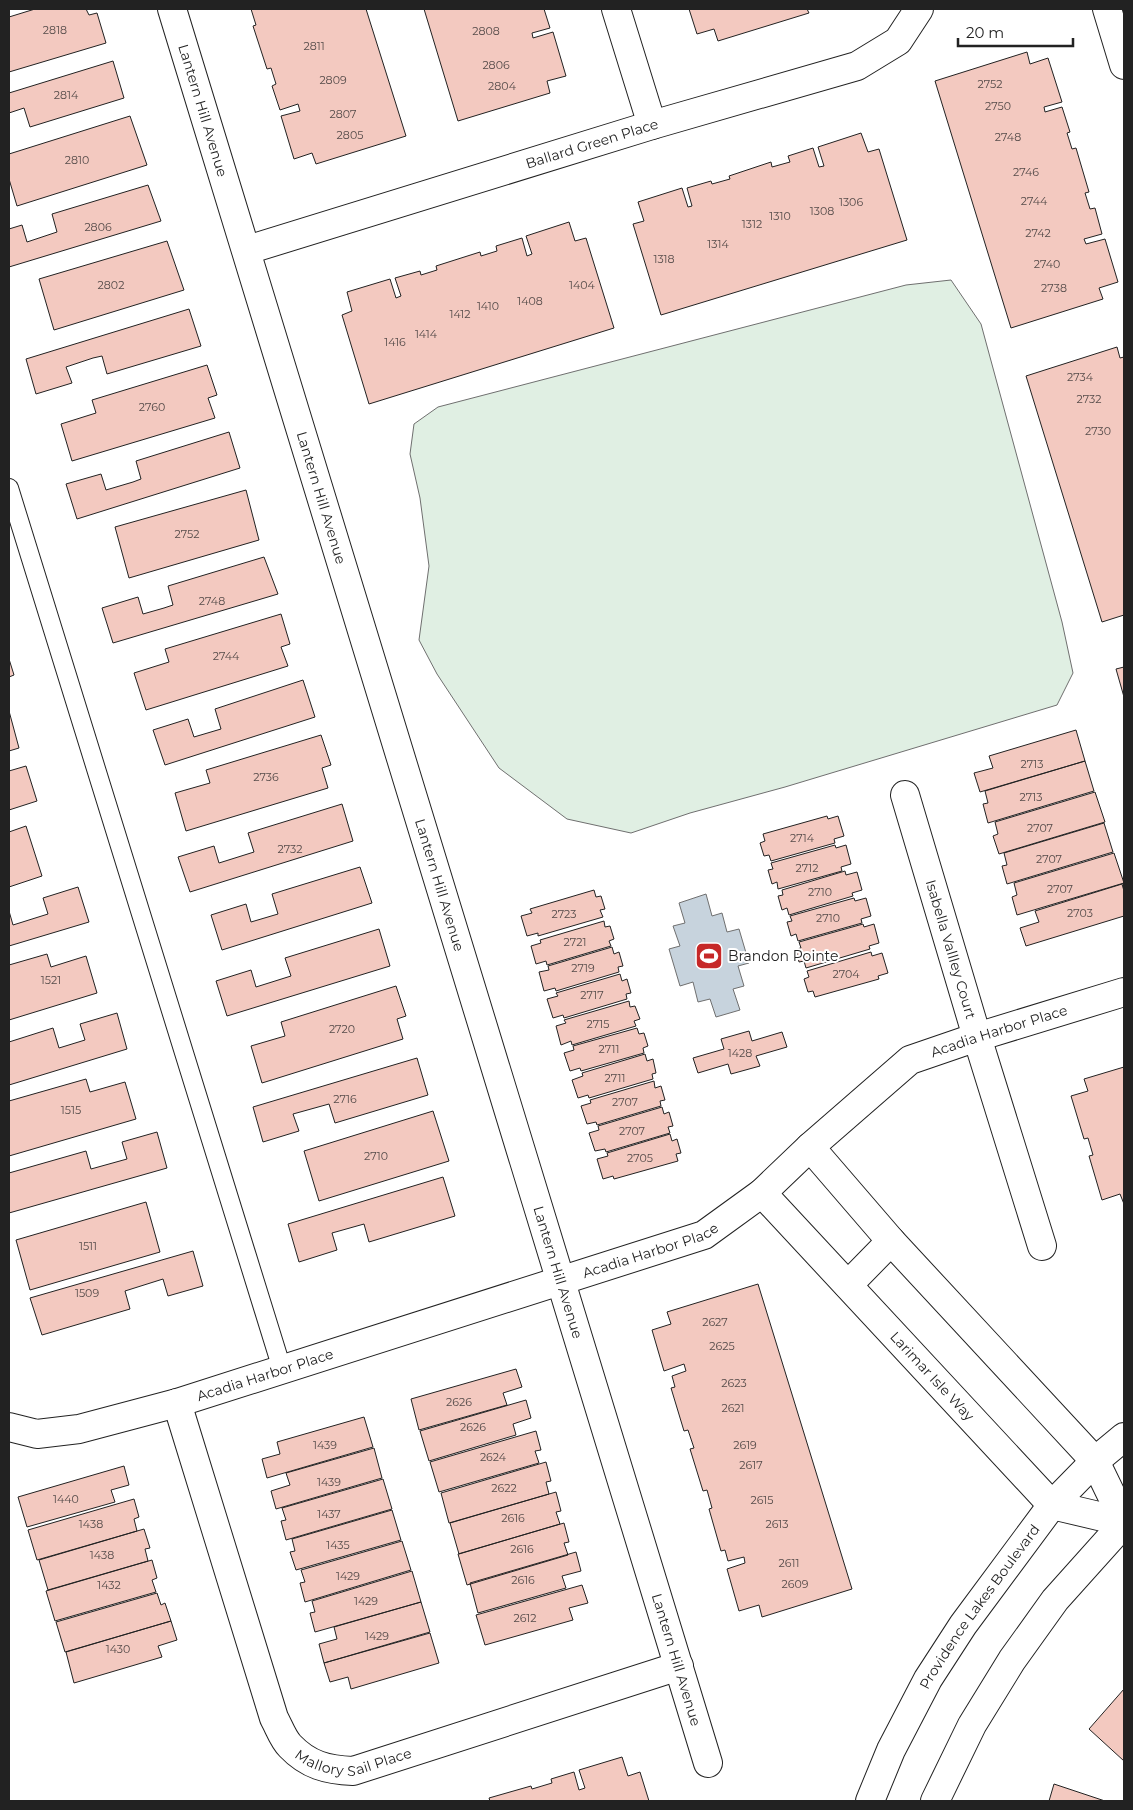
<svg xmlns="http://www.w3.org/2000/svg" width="1133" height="1810" viewBox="0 0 1133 1810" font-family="Montserrat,sans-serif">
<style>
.green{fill:#e0efe3;stroke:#6f6f6f}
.water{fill:#c7d3dd;stroke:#6f6f6f}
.building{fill:#f3c9c0;stroke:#222}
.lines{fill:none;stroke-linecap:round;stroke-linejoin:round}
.lane-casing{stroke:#222;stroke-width:20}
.street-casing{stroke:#222;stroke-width:30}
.secondary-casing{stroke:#222;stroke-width:30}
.lane{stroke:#fff;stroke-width:18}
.street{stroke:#fff;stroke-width:28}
.secondary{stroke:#fff;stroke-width:28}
.labels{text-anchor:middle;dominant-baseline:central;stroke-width:4;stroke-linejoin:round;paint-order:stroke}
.number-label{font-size:11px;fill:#564c4a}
.street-label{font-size:14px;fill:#222;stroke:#fff}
.poi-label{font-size:14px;fill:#222;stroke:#fff;text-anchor:start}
</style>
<rect width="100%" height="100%" fill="#fff"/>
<!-- green -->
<path class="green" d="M951,280L981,324L1062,622L1073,673L1057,705L785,787L690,813L631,833L567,819L499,768L437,674L419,640L429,566L420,498L410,454L414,424L438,407L906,285Z"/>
<!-- water -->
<path class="water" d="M706,894L712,916L722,913L727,932L739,929L749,963L738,966L744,986L733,989L740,1010L716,1017L710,999L698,1002L693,982L680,986L669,949L680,946L673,926L685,923L679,903Z"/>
<!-- building -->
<path class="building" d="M35,9H86L89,15L97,13L106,43L9,72V17Z
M251,9H366L406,136L316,164L312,153L294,159L281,116L300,111L298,104L280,110L272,86L276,84L271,68L267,69L253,26L256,25Z
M424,9H544L550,28L532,33L533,38L553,32L566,76L547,81L550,93L458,121Z
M689,9H807L809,13L718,41L714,29L697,34Z
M1027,52L1030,64L1048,58L1062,102L1044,107L1045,112L1062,107L1070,132L1067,133L1072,149L1076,148L1089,192L1085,193L1090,209L1095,208L1102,234L1084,239L1086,244L1105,239L1118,282L1099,288L1103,299L1011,328L935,81Z
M113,61L124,98L30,127L24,108L9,113V93Z
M130,116L147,165L17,206L9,179V154Z
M861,133L868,152L879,149L907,240L661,315L633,224L644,221L638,202L682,188L688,207L692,206L687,188L711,181L712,184L730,179L729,176L771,162L772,167L790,162L788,156L813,148L819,167L824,166L818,147Z
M148,185L161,221L9,267V229L22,225L27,242L57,232L52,214Z
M569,222L575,241L586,238L614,328L369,404L342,315L352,311L347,292L390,279L396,298L401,296L395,278L420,271L421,275L437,270L436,266L480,252L481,256L497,251L496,246L522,238L527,256L532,254L526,236Z
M167,241L184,290L54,330L39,279Z
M189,309L201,346L107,374L102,356L93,358L66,367L72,383L36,394L26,359Z
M1117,347L1120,358L1124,357V615L1102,622L1026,376Z
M207,365L217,395L208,398L215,418L72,461L61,424L96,413L92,400Z
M229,432L240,468L77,519L66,484L101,474L106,490L133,482L141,479L136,461Z
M246,490L259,540L129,578L115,527Z
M264,557L278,594L113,643L102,608L138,597L143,614L164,608L173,605L168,586Z
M281,614L290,644L281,647L288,666L146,710L134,673L169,662L165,649Z
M9,659L14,675L9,677Z
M1124,667V697L1116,669Z
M303,680L315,717L165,765L153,730L188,719L194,737L221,729L215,709Z
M9,711L19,748L9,751Z
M1076,730L1085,761L980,792L974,773L993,768L989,756Z
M321,735L331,765L322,768L328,788L186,831L175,793L210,783L206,770Z
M1085,761L1094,791L988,823L983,804L988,803L985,791Z
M26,766L37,801L9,810V771Z
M1095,792L1105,822L999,854L993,836L998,834L995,822Z
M342,804L353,841L190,892L178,857L214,846L219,863L254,852L248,833Z
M827,816L828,819L838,816L844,836L834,839L835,843L771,861L769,855L764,856L760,843L765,841L763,834Z
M1104,823L1113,852L1007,884L1002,866L1007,865L1004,853Z
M26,826L42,876L9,887V832Z
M835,845L836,848L846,845L851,864L841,867L842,871L778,889L777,882L772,884L768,870L773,869L771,863Z
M1114,853L1124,883L1017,915L1012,897L1017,895L1014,883Z
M360,867L372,903L222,950L211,915L246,904L251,922L278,914L272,894Z
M845,871L846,875L857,872L862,890L852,893L853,896L789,915L787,908L782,910L778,896L783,895L782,890Z
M1122,884L1124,891V916L1026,946L1020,928L1039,922L1035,911Z
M78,887L89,922L9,946V911L13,925L48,914L43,898Z
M594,890L596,897L601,896L605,909L600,910L603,917L538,936V933L527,936L521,916L532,913L530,909Z
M854,898L855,901L866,898L871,916L861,919L862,923L798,941L796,934L791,936L787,922L792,921L790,916Z
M604,921L605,927L610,926L614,939L609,941L611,946L547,965L546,961L536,964L531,946L541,943L540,940Z
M863,924L864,927L874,924L879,943L869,946L870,949L806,968L804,961L799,962L796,949L801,948L799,942Z
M379,929L390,966L227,1016L216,981L251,970L256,987L291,976L285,958Z
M612,947L614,954L619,952L623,966L618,967L619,972L556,991L555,988L544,991L539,972L549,970L548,966Z
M871,952L872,956L882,953L888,973L878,976L879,979L815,997L813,991L808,992L804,979L809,977L807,971Z
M47,954L51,967L86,956L97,993L9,1020V965Z
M620,974L622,981L627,979L631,993L626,994L627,999L564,1018L563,1015L553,1018L547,999L558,996L556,993Z
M396,986L406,1016L397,1019L403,1039L262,1083L251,1046L285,1036L281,1022Z
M629,1001L630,1007L635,1006L640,1019L634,1021L636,1026L572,1045L571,1041L561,1045L556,1026L566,1023L564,1020Z
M117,1013L127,1049L9,1085V1042L53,1028L59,1048L85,1040L80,1024Z
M637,1028L639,1034L644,1033L648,1046L643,1048L644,1053L581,1071L580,1068L570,1071L564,1053L574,1050L573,1046Z
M749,1031L752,1041L782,1032L787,1047L756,1056L760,1066L731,1074L728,1064L698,1073L693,1058L724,1049L721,1039Z
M645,1054L647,1061L653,1059L656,1073L652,1074L653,1079L589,1098L588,1095L578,1098L572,1080L583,1076L582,1073Z
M417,1058L428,1095L335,1123L329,1104L293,1114L299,1131L263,1142L253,1107Z
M1124,1067V1204L1120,1194L1102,1200L1089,1156L1093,1155L1088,1138L1084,1139L1071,1096L1088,1091L1084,1079Z
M86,1079L90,1092L125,1082L136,1119L9,1156V1101Z
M654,1081L655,1088L661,1086L665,1100L660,1101L661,1106L597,1125L596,1122L587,1124L581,1106L591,1103L590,1100Z
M662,1107L664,1114L669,1112L673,1126L668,1127L670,1133L606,1152L605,1149L595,1151L589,1133L599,1130L598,1126Z
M433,1111L449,1161L319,1201L304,1151Z
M157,1132L167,1168L9,1213V1173L86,1151L91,1169L127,1159L122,1142Z
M670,1134L672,1141L677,1139L681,1153L676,1154L678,1161L614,1179L613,1176L603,1179L597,1159L608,1156L607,1153Z
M443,1177L455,1216L369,1242L364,1224L332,1233L337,1250L299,1262L288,1224Z
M146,1202L160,1252L30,1290L16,1240Z
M193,1251L203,1286L168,1296L163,1279L125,1291L130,1309L42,1335L30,1298Z
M758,1284L852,1589L762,1617L759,1605L739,1611L727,1569L745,1563L744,1557L728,1561L725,1550L721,1551L709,1509L712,1508L707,1490L703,1491L690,1449L694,1448L688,1430L684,1431L671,1388L675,1387L672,1376L686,1371L684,1364L664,1371L652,1330L671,1324L667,1312Z
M516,1369L522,1387L503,1393L507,1405L419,1430L411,1399Z
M526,1400L531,1418L513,1424L516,1435L429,1461L420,1431Z
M364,1417L373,1447L267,1478L262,1459L280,1454L277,1442Z
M536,1431L541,1450L535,1451L539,1463L439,1492L430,1462Z
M374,1448L382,1478L276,1509L271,1491L290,1485L286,1473Z
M546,1462L551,1481L546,1482L549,1494L449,1523L441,1493Z
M124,1466L129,1485L111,1490L115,1502L27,1527L18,1497Z
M383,1479L392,1509L286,1540L281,1521L286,1520L282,1508Z
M556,1492L561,1511L556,1512L560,1524L459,1554L450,1523Z
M134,1499L139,1517L134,1519L137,1531L37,1560L28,1530Z
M392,1510L401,1540L296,1570L290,1552L295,1551L292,1539Z
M564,1523L569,1542L564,1543L568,1555L467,1585L458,1554Z
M144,1529L150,1548L145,1549L148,1561L48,1590L39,1560Z
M402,1541L411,1570L305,1602L300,1583L305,1582L301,1570Z
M576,1552L581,1571L562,1576L566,1588L478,1613L470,1583Z
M152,1560L157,1578L152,1580L156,1592L55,1621L46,1591Z
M412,1571L421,1602L315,1632L310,1613L315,1612L312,1601Z
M582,1585L588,1603L569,1608L573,1620L485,1645L476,1615Z
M157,1593L161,1605L165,1603L171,1621L65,1652L56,1622Z
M421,1602L430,1632L324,1663L319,1644L337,1639L334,1627Z
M171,1621L177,1640L158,1646L162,1657L74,1683L66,1652Z
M430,1633L439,1663L351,1689L348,1677L330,1682L324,1663Z
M1124,1689V1761L1089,1729Z
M622,1757L628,1776L640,1772L649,1801H490L489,1798L531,1786L532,1789L552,1783L551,1779L574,1772L579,1790L585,1788L579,1770Z
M1054,1784L1105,1801H1049Z"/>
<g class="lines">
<!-- lane casing -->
<g class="lane-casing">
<path id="lane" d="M9,488L282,1369"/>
</g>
<!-- street casing -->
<g class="street-casing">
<g id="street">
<path id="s1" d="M172,9L708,1763"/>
<path d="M616,9L652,125"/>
<path d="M1107,9L1124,65"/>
<path id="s2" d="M247,250L652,125L857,66L898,41L919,9"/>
<path id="s3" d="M905,795L977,1037L1042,1246"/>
<path d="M810,1147L891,1241L1095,1461L1124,1521"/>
<path id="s4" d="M762,1193L1052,1505L1124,1522"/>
<path d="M848,1285L891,1241"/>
<path id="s5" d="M177,1403L274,1718C279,1727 283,1739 290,1746C308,1765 327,1770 353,1771L679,1666"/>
<path id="s6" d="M9,1427L37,1434L79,1429L177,1403L704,1235L762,1193L810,1147L910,1060L977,1037L1124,992"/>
</g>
</g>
<!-- secondary casing -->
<g class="secondary-casing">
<g id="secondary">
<path id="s7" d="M870,1801L891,1750L928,1679L963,1625L1052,1505L1095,1461L1124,1437"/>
<path d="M935,1801L972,1725L1012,1660L1055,1600L1124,1523"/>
</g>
</g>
<!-- lane -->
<use href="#lane" class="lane"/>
<!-- street -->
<use href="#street" class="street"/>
<!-- secondary -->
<use href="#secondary" class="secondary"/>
</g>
<!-- icons -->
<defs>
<g id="stadium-square" transform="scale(1.4375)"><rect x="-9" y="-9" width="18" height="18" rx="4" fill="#c62828" stroke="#fff"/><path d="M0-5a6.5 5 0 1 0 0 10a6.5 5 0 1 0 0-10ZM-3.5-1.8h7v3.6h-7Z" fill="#fff"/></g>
</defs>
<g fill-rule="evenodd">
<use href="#stadium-square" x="709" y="956"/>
</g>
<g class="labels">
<!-- number labels -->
<g class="number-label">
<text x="55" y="30">2818</text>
<text x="486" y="31">2808</text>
<text x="314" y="46">2811</text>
<text x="496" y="65">2806</text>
<text x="333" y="80">2809</text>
<text x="990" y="84">2752</text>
<text x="502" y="86">2804</text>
<text x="66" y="95">2814</text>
<text x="998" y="106">2750</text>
<text x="343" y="114">2807</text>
<text x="350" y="135">2805</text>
<text x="1008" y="137">2748</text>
<text x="77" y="160">2810</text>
<text x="1026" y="172">2746</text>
<text x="1034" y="201">2744</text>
<text x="851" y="202">1306</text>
<text x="822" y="211">1308</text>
<text x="780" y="216">1310</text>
<text x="752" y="224">1312</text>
<text x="98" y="227">2806</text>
<text x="1038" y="233">2742</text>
<text x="718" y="244">1314</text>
<text x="664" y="259">1318</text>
<text x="1047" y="264">2740</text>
<text x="111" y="285">2802</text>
<text x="582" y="285">1404</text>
<text x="1054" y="288">2738</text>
<text x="530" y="301">1408</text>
<text x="488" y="306">1410</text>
<text x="460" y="314">1412</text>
<text x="426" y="334">1414</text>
<text x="395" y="342">1416</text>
<text x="1080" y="377">2734</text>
<text x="1089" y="399">2732</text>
<text x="152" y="407">2760</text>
<text x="1098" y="431">2730</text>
<text x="187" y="534">2752</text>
<text x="212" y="601">2748</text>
<text x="226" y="656">2744</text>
<text x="1032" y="764">2713</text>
<text x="266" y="777">2736</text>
<text x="1031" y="797">2713</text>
<text x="1040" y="828">2707</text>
<text x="802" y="838">2714</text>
<text x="290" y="849">2732</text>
<text x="1049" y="859">2707</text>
<text x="807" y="868">2712</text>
<text x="1060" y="889">2707</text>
<text x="820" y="892">2710</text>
<text x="1080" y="913">2703</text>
<text x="564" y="914">2723</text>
<text x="828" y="918">2710</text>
<text x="575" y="942">2721</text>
<text x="583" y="968">2719</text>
<text x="846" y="974">2704</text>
<text x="51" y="980">1521</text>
<text x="592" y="995">2717</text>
<text x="598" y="1024">2715</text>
<text x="342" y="1029">2720</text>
<text x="609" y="1049">2711</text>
<text x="740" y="1053">1428</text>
<text x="615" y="1078">2711</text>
<text x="345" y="1099">2716</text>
<text x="625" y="1102">2707</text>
<text x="71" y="1110">1515</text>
<text x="632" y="1131">2707</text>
<text x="376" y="1156">2710</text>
<text x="640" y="1158">2705</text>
<text x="88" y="1246">1511</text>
<text x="87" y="1293">1509</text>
<text x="715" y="1322">2627</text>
<text x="722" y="1346">2625</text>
<text x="734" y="1383">2623</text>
<text x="459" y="1402">2626</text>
<text x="733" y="1408">2621</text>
<text x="473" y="1427">2626</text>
<text x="325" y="1445">1439</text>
<text x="745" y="1445">2619</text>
<text x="493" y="1457">2624</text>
<text x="751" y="1465">2617</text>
<text x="329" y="1482">1439</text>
<text x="504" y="1488">2622</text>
<text x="66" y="1499">1440</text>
<text x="762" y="1500">2615</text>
<text x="329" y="1514">1437</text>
<text x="513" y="1518">2616</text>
<text x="91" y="1524">1438</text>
<text x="777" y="1524">2613</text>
<text x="338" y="1545">1435</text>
<text x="522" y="1549">2616</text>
<text x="102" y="1555">1438</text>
<text x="789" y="1563">2611</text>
<text x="348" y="1576">1429</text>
<text x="523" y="1580">2616</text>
<text x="795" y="1584">2609</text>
<text x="109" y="1585">1432</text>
<text x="366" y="1601">1429</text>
<text x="525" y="1618">2612</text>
<text x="377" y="1636">1429</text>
<text x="118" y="1649">1430</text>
</g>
<!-- street labels -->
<g class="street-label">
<text stroke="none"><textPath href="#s1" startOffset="106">Lantern Hill Avenue</textPath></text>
<text stroke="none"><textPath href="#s2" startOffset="361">Ballard Green Place</textPath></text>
<text stroke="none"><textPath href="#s1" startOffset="511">Lantern Hill Avenue</textPath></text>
<text stroke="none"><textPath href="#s1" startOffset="916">Lantern Hill Avenue</textPath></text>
<text stroke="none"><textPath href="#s3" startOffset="161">Isabella Vallley Court</textPath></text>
<text stroke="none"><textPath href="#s6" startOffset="1090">Acadia Harbor Place</textPath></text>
<text stroke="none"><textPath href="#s6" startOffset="670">Acadia Harbor Place</textPath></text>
<text stroke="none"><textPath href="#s1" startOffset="1321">Lantern Hill Avenue</textPath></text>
<text stroke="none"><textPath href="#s6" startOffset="265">Acadia Harbor Place</textPath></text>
<text stroke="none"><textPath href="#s4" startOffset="250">Larimar Isle Way</textPath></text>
<text stroke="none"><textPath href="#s7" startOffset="224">Providence Lakes Boulevard</textPath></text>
<text stroke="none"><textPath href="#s1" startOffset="1726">Lantern Hill Avenue</textPath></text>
<text stroke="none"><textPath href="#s5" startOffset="432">Mallory Sail Place</textPath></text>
</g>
<!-- poi labels -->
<g class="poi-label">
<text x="728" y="956">Brandon Pointe</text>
</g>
</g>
<!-- border -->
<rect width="1133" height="1810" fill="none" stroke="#222222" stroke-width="20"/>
<!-- scale -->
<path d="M958 38v8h115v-8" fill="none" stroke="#222222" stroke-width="2.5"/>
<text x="966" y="38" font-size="15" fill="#222222" stroke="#ffffff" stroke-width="4" paint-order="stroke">20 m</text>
</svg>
